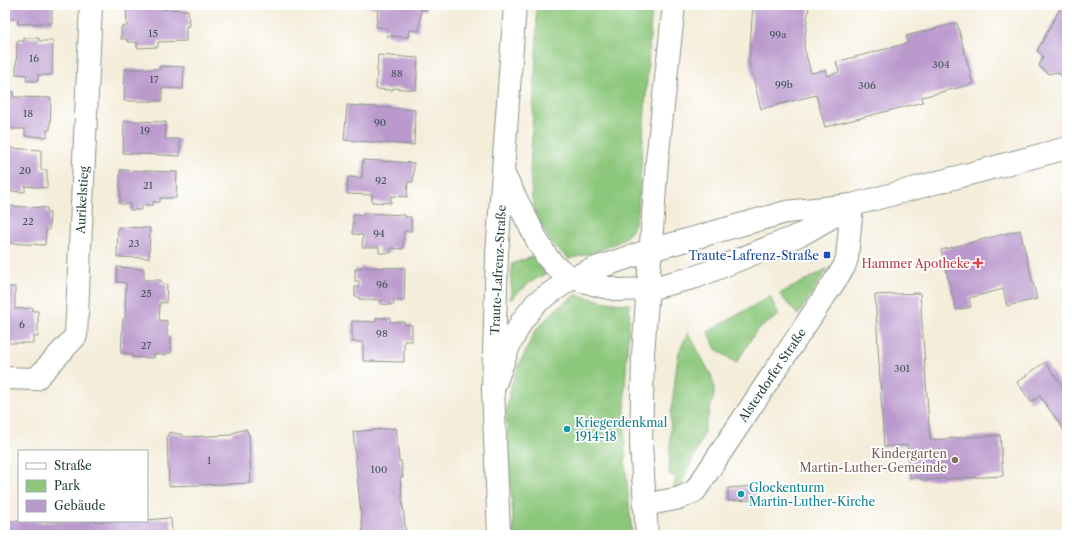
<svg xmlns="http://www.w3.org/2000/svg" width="1072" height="540" viewBox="0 0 1072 540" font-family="'Libre Caslon Text',serif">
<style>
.green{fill:#8cc77c;stroke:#568258}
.building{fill:#ba99cd}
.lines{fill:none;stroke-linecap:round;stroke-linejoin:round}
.minor-casing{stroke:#8a9587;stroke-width:24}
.tertiary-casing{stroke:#8a9587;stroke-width:24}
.secondary-casing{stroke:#8a9587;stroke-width:24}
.minor{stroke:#fff;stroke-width:22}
.tertiary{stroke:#fff;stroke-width:22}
.secondary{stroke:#fff;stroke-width:22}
.transit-dot{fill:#1a4fb4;stroke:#fff;stroke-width:1.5}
.health-dot{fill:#e0444e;stroke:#fff;stroke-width:1.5}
.culture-dot{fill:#0f9aa8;stroke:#fff;stroke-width:1.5}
.education-dot{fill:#8d6e63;stroke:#fff;stroke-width:1.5}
.labels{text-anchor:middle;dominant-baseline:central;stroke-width:3.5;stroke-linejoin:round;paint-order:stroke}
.number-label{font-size:10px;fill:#46545a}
.street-label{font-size:12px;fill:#1f3d34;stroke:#fff}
.transit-label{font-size:12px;fill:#164399;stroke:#fff;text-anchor:end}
.health-label{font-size:12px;fill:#be3a42;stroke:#fff;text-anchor:end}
.culture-label{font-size:12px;fill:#0d838f;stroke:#fff;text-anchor:start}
.education-label{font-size:12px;fill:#785e54;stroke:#fff;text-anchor:end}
</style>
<rect width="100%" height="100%" fill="#fff"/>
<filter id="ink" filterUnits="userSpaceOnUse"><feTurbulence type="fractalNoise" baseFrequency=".025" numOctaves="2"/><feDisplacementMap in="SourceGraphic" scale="8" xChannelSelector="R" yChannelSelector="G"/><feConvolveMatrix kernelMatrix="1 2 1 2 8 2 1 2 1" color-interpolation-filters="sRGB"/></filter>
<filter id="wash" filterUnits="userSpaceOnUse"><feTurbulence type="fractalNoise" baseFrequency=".012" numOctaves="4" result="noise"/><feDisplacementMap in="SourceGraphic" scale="16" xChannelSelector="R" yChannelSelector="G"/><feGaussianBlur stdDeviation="0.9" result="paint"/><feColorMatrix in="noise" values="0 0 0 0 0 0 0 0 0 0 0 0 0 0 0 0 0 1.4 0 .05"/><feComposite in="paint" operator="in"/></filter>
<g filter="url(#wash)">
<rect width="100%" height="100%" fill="#f4edda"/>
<!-- green -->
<path class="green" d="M536,5H652L638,212C636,217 635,225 632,230C622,246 587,254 569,259L552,244L538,220L532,199L530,172L537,34Z
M534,256L548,272L531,282L510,300L512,264Z
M827,269L798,315L779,294Z
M577,294C594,300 612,304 630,304L625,387V462L632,535H514L506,411L512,383L518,367L535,331L556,309Z
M770,296L779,315L757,330L736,363L716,349L708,332Z
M688,332L711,375L714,386V395L701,441L679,489L674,487L676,477L669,474L671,412L678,355Z"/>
<g id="blocks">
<!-- building -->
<path class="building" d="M5,5H52V23L18,24V19H5Z
M368,5H427V10H421L419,31L409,30L408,37L387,36V28L376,27L378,8L367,7Z
M753,5H809L804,47L811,73L825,70L827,76L839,72L836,62L908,43L906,36L957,23L973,84L922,97L923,102L825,127L816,95L761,109L749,61Z
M1062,5H1067V78L1065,79L1057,72L1048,74L1039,66L1043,56L1037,51Z
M126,7H162L163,9L188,10L189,26H186V41L158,42V47L137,48V42H127V39H121V27L127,26Z
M24,38H39V41H53L52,75H38V81H26L27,75L16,74L17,41H24Z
M378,55L418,58L416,90L393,88V90L376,89Z
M160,66L184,67L183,89L162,88V101H124L125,69H160Z
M5,91L14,92L13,97L51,98L50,130H47V137L25,136V129H5Z
M347,105L415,110L414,145L344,140Z
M124,121L166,122L165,139H180V156L123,153Z
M5,148L41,150V170H47V188L25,186V192L5,191Z
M363,160L414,163L413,182H408L407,197L391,196V203L372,202V195L347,194L348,177L362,178Z
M120,170L177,172L176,198H160V202H153V205H141V210H130V204H120Z
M7,206L47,208V213H50L49,230H46L45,245L5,243Z
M364,213L405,215V217H411V231H404L403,249L391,248V253H379V247H362L363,235L353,234V215L363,216Z
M118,227L150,228L149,258L117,257Z
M1020,230L1037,299L1007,306L1003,289L969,298L971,307L956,310L941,250Z
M117,267L144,269V280H161V283L167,284L166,303L160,302L159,320L167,321V337H171V353H167L166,355L154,354V358L132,357V354L121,353L123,319H125L126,283L117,282Z
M360,267L405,268L404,301L393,300L394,305L380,304L381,300L359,299V297H355V287H359V281H355V269H360Z
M5,287H15V309L33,308V311H38V337H33V343H5Z
M920,293L930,440L1000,435L1003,476L921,480V477L910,478L907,445L884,447L875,295Z
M376,318H390V322H404V324L412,325V341H404V362L363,361V342H352V321L376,322Z
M1045,362L1067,392V434L1040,396L1031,402L1017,382Z
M396,428L399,461H401L403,477H400L406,535H363L353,432Z
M246,429L249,435L251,483L169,486L167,438L169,432L183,435V437L232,435V433Z
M754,486L755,500L728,501V488Z
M170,518L171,520L172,535H5V521H36V522L147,521V520Z"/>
</g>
</g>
<g filter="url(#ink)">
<use href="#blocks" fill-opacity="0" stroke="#8a9587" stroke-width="1"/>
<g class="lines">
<!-- minor casing -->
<g class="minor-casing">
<path id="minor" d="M5,378L36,379L76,336L91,5
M644,505L680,498L695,491L844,267L847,258L852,205"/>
</g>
<!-- tertiary casing -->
<g class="tertiary-casing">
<path id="tertiary" d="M503,173L538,242L547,257L555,266L572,278L600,286L619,290L648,289L696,277L804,233L846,209
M495,384L509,346L522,321L536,303L572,278L593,269L651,250L786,212L852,205L1067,148"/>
</g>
<!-- secondary casing -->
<g class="secondary-casing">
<path id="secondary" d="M499,535L493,389L497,254L515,5
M647,535L641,444L643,355L657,161L674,5"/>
</g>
<!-- minor -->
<use href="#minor" class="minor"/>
<!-- tertiary -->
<use href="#tertiary" class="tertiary"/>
<!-- secondary -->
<use href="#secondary" class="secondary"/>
</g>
</g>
<!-- markers -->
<rect class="transit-dot" x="823" y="251" width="8" height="8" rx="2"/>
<path class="health-dot" d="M976 257h4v4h4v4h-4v4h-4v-4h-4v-4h4z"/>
<g class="culture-dot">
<circle cx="567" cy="429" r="4"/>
<circle cx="741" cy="494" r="4"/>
</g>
<circle class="education-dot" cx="955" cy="460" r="4"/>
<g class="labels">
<!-- number labels -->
<g class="number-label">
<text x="153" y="33">15</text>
<text x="778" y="34">99a</text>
<text x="34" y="58">16</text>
<text x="941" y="64">304</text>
<text x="397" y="73">88</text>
<text x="154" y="79">17</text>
<text x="784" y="84">99b</text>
<text x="867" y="85">306</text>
<text x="28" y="113">18</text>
<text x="380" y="122">90</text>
<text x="145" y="130">19</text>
<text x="25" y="170">20</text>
<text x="381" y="180">92</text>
<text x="148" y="185">21</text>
<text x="28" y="221">22</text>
<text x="379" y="233">94</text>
<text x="134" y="243">23</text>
<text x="382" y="284">96</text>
<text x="146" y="293">25</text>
<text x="22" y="324">6</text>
<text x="382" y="333">98</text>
<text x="146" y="345">27</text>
<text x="902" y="368">301</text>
<text x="209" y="460">1</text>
<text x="379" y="469">100</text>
</g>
<!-- street labels -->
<g class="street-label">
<text transform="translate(82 200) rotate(-87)">Aurikelstieg</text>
<text transform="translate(498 270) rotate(-87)">Traute-Lafrenz-Straße</text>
<text transform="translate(772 375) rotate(-56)">Alsterdorfer Straße</text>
</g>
<!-- transit labels -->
<g class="transit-label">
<text x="819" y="255">Traute-Lafrenz-Straße</text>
</g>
<!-- health labels -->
<g class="health-label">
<text x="970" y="263">Hammer Apotheke</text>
</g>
<!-- culture labels -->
<g class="culture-label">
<text x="575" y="422">Kriegerdenkmal<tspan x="575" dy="14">1914-18</tspan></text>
<text x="749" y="487">Glockenturm<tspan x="749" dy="14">Martin-Luther-Kirche</tspan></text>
</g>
<!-- education labels -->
<g class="education-label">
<text x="947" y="453">Kindergarten<tspan x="947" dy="14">Martin-Luther-Gemeinde</tspan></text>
</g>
</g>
<!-- margin -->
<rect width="1072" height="540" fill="none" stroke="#fff" stroke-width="20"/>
<!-- legend -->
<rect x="18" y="450" width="130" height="72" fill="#ffffff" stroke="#a5b1ae"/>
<rect x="26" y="463" width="20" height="6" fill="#ffffff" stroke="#a5b1ae"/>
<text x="54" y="470" font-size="12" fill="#1f3d34">Straße</text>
<rect x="26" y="480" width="20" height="12" fill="#8cc77c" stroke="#a5b1ae"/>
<text x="54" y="490" font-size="12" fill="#1f3d34">Park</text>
<rect x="26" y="500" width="20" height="12" fill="#ba99cd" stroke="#a5b1ae"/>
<text x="54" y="510" font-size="12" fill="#1f3d34">Gebäude</text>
</svg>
